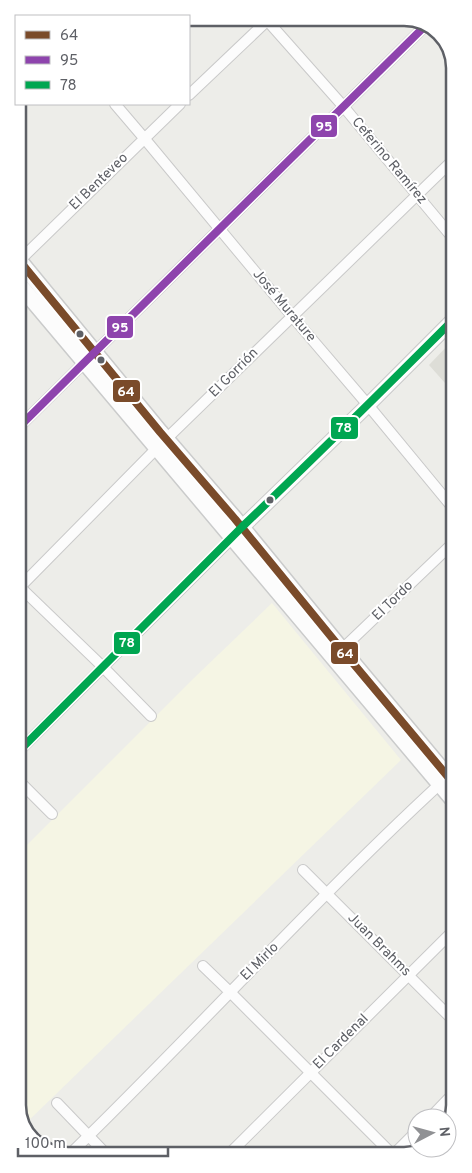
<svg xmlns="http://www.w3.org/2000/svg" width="472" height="1173" viewBox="0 0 472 1173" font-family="Overpass,sans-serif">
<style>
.commercial{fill:#f5f5e4}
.education{fill:#ddddd7}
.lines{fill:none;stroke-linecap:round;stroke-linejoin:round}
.minor-casing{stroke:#c9c9c9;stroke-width:12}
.tertiary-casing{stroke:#c9c9c9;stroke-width:16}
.secondary-casing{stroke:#cacbcb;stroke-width:18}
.minor{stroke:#fcfcfc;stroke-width:10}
.tertiary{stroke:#fcfcfc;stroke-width:14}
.secondary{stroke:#fcfcfc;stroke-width:15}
.bus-1-casing{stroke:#fff;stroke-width:11}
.bus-2-casing{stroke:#fff;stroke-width:11}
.bus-3-casing{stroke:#fff;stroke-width:11}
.bus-1{stroke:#7a4b2a;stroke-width:8}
.bus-2{stroke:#8e44ad;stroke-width:8}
.bus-3{stroke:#00a651;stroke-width:8}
.bus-dot{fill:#5e6066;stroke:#fff;stroke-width:2}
.labels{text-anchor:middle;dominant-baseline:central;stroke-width:4;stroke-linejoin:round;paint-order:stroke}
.street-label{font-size:14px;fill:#5e6066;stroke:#fff}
.rim{fill:none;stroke:#5e6066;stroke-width:2.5}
.line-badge{stroke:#fff;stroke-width:2}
.badge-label{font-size:14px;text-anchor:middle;font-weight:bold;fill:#fff}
</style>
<rect width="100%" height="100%" fill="#edede9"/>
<!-- commercial -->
<path class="commercial" d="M272,603L401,760L23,1126L20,1121L19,853L194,678Z"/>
<!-- education -->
<path class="education" d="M453,340V392L429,365Z"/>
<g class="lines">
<!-- minor casing -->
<g class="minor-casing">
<path id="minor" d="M265,18L343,106L452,237
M189,95L270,18
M115,104L144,138L292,316L368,405L453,508
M18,106L21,104
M18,262L180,104
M18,428L426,25
M19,586L103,667L151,716
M19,588L157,448L452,161
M338,653L453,543
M19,751L233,537
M19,781L52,814
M303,870L454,1021
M203,966L230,992L391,1153
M57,1103L107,1155
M430,1118L454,1093
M395,1153L417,1131
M229,1154L454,930
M69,1155C199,1029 320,893 454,771"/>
</g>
<!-- tertiary casing -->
<g class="tertiary-casing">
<path id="tertiary" d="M235,534L368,405L453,320"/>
</g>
<!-- secondary casing -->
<g class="secondary-casing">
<path id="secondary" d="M18,259L160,432L235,519L342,650L454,784
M18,283C164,455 309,628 454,801"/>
</g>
<!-- minor -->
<use href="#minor" class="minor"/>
<!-- tertiary -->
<use href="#tertiary" class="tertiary"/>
<!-- secondary -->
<use href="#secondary" class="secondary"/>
<!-- bus-1 casing -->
<g class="bus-1-casing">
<path id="bus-1" d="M18,259L160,432L235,519L342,650L454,784"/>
</g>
<!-- bus-2 casing -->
<g class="bus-2-casing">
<path id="bus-2" d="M18,428L426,25"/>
</g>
<!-- bus-3 casing -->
<g class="bus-3-casing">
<path id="bus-3" d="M19,751L242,527C313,459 383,390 453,320"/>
</g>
<!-- bus-1 -->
<use href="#bus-1" class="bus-1"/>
<!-- bus-2 -->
<use href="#bus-2" class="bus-2"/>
<!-- bus-3 -->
<use href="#bus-3" class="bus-3"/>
</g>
<!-- markers -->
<g class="bus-dot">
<circle cx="80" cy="334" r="4.5"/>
<circle cx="101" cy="360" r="4.5"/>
<circle cx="270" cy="500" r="4.5"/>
</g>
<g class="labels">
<!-- street labels -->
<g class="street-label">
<text transform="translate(389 161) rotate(50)">Ceferino Ramírez</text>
<text transform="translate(99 182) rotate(-44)">El Benteveo</text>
<text transform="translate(284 306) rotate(50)">José Murature</text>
<text transform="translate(234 373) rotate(-45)">El Gorrión</text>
<text transform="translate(393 601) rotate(-44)">El Tordo</text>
<text transform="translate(379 945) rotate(45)">Juan Brahms</text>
<text transform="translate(260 962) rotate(-45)">El Mirlo</text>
<text transform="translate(341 1042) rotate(-45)">El Cardenal</text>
</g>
</g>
<!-- crop -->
<path d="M0 0H472V1173H0ZM68 26H404A42 42 0 0 1 446 68V1105A42 42 0 0 1 404 1147H68A42 42 0 0 1 26 1105V68A42 42 0 0 1 68 26Z" fill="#fff" fill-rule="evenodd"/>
<path class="rim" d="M68 26H404A42 42 0 0 1 446 68V1105A42 42 0 0 1 404 1147H68A42 42 0 0 1 26 1105V68A42 42 0 0 1 68 26Z"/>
<g class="line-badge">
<rect x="310" y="114" width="28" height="24" rx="5" fill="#8e44ad"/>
<rect x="106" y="315" width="28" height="24" rx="5" fill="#8e44ad"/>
<rect x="112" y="379" width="29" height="24" rx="5" fill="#7a4b2a"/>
<rect x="330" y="416" width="29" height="24" rx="5" fill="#00a651"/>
<rect x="113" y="631" width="28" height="24" rx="5" fill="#00a651"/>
<rect x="330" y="641" width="29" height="24" rx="5" fill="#7a4b2a"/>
</g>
<g class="badge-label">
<text x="324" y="131">95</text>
<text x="120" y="332">95</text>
<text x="126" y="396">64</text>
<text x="344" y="432">78</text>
<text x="127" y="647">78</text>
<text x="345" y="658">64</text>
</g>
<!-- legend -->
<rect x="15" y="15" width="175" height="90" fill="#ffffff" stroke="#bfbfc2"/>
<rect x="25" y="31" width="25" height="8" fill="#7a4b2a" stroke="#bfbfc2"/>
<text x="60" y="40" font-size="15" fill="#5e6066">64</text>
<rect x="25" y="56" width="25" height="8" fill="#8e44ad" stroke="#bfbfc2"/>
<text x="60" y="65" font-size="15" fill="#5e6066">95</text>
<rect x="25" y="81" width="25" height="8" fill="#00a651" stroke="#bfbfc2"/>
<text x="60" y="90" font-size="15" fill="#5e6066">78</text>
<!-- north arrow -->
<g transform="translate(432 1133) rotate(84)"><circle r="24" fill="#ffffff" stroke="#bfbfc2"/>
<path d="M0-4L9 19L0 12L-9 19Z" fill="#909194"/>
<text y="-8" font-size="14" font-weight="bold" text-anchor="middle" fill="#5e6066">N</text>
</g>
<!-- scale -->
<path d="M18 1148v8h150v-8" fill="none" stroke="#5e6066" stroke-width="2.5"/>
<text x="25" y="1148" font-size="15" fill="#5e6066" stroke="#ffffff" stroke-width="4" paint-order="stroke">100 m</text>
</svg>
